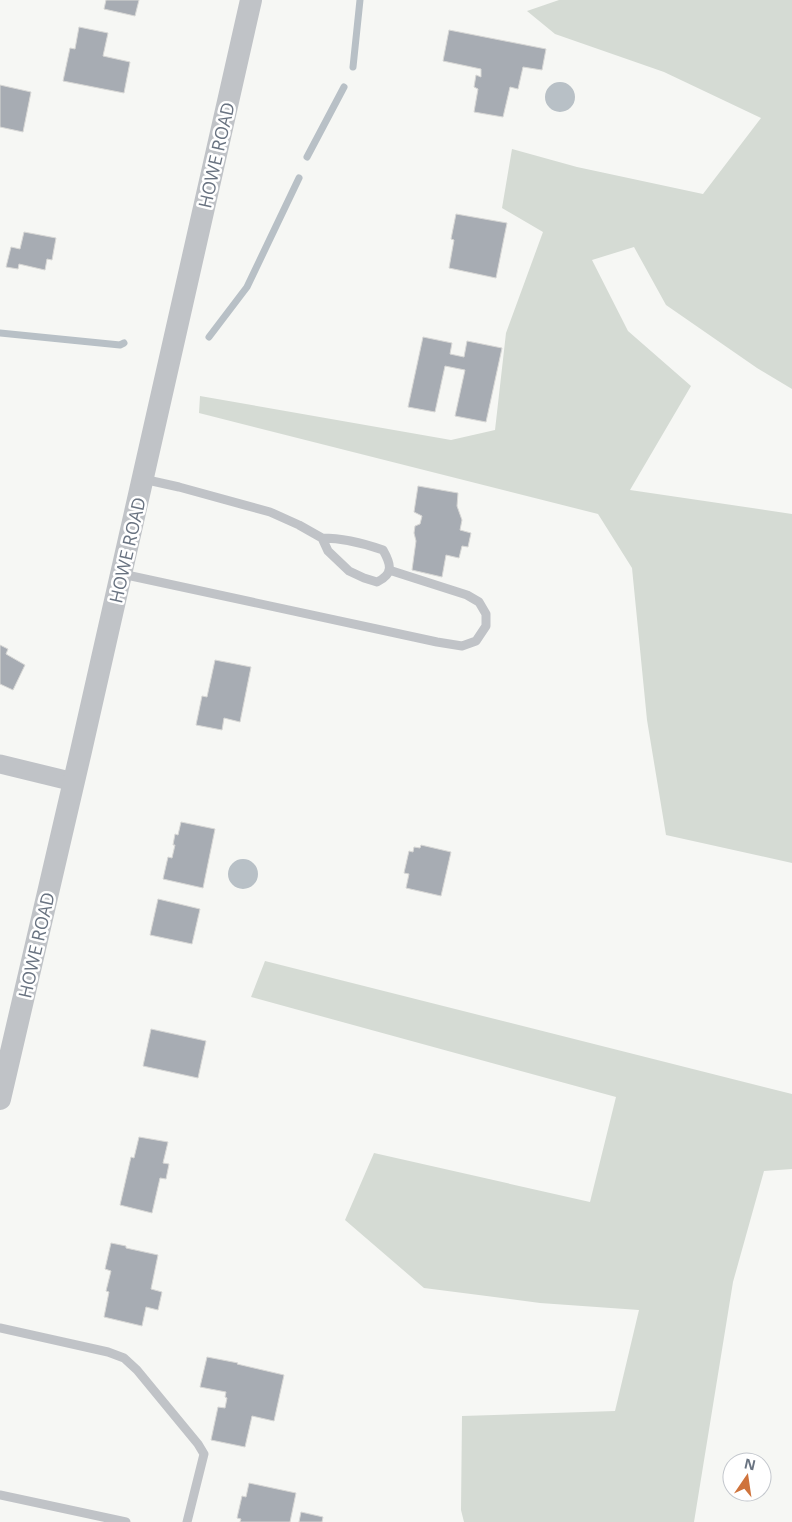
<svg xmlns="http://www.w3.org/2000/svg" width="792" height="1522" viewBox="0 0 792 1522" font-family="'Open Sans',sans-serif">
<style>
.green{fill:#d5dbd4}
.water{fill:#b8c0c6}
.lines{fill:none;stroke-linecap:round;stroke-linejoin:round}
.stream{stroke:#b8c0c6;stroke-width:7}
.building{fill:#a7acb3;stroke:#d8d8d6}
.service{stroke:#c0c3c7;stroke-width:9}
.minor{stroke:#c0c3c7;stroke-width:19}
.tertiary{stroke:#c0c3c7;stroke-width:22}
.labels{text-anchor:middle;dominant-baseline:central;stroke-width:5;stroke-linejoin:round;paint-order:stroke}
.street-label{font-size:18px;fill:#697381;stroke:#fff}
</style>
<rect width="100%" height="100%" fill="#f6f7f4"/>
<!-- green -->
<path class="green" d="M559,0H792V389L757,368L666,305L634,247L592,260L628,331L691,386L630,490L792,514V863L666,835L647,720L632,568L598,514L199,413L200,396L451,440L495,430L506,333L543,232L502,208L512,149L577,167L703,194L761,118L664,72L555,34L527,11Z
M265,961L792,1094V1169L764,1171L733,1282L694,1522H464L461,1510L462,1416L615,1411L639,1310L540,1303L424,1288L345,1220L374,1153L590,1202L616,1097L251,997Z"/>
<!-- water -->
<path class="water" d="M545 97a15 15 0 1 1 30 0a15 15 0 1 1-30 0Z
M228 874a15 15 0 1 1 30 0a15 15 0 1 1-30 0Z"/>
<g class="lines">
<!-- stream -->
<path class="stream" d="M353,67L360,0
M307,157L344,87
M0,333L120,345L124,343
M209,337L247,287L299,178"/>
</g>
<!-- building -->
<path class="building" d="M106,0H139L135,16L104,9Z
M79,27L108,33L103,56L130,62L124,93L63,81L70,48L75,49Z
M449,30L546,49L542,70L523,67L518,89L510,87L503,117L474,112L478,89L474,87L476,75L481,77V69L443,61Z
M0,85L31,92L23,132L0,127Z
M456,214L507,223L496,278L449,268L454,240L451,239Z
M24,232L56,238L52,260L47,259L45,270L19,264L18,269L6,267L11,247L20,249Z
M423,337L452,343L450,354L464,357L467,341L502,348L486,422L455,416L465,370L445,366L435,412L408,407Z
M418,486L458,493L457,506L462,520L460,530L471,533L468,547L462,546L459,558L446,555L442,577L412,570L416,541L414,533L415,526L420,524L422,516L414,512Z
M0,645L8,649L6,654L25,665L13,690L0,684Z
M215,660L251,667L240,722L224,718L222,730L196,725L202,696L207,697Z
M181,822L215,829L203,888L163,879L168,857L172,858L175,845H173L175,834L178,835Z
M421,845L451,852L441,896L406,888L409,874L404,873L409,851L413,852L414,847L420,848Z
M158,899L200,909L192,944L150,935Z
M151,1029L206,1041L198,1078L143,1066Z
M139,1137L168,1142L163,1163L169,1164L166,1179L160,1178L152,1213L120,1205L131,1157L134,1158Z
M111,1243L126,1246V1248L158,1255L151,1289L162,1292L158,1310L146,1307L142,1326L104,1317L109,1292L106,1291L111,1271L105,1269Z
M207,1357L238,1363L237,1364L284,1375L274,1421L252,1416L245,1447L211,1440L218,1407L225,1408L227,1398L225,1397L226,1392L200,1387Z
M249,1483L296,1493L290,1522H240L241,1519L237,1518L242,1496L246,1497Z
M301,1512L323,1517L322,1522H299Z"/>
<g class="lines">
<!-- service -->
<path class="service" d="M143,479L179,487L270,512L299,525L322,538L328,551L349,571L364,578L377,582C394,574 391,564 383,550C363,543 343,538 322,538
M122,574L437,642L462,646L476,641L486,626V614L479,602L467,595L389,570
M0,1328L108,1352L124,1358L137,1370L198,1444L204,1454L187,1522
M0,1495L126,1522"/>
<!-- minor -->
<path class="minor" d="M0,764L74,782"/>
<!-- tertiary -->
<path class="tertiary" d="M0,1099L81,751L251,0"/>
</g>
<g class="labels">
<!-- street labels -->
<g class="street-label">
<text transform="translate(216 155) rotate(-77)">HOWE ROAD</text>
<text transform="translate(127 550) rotate(-77)">HOWE ROAD</text>
<text transform="translate(36 945) rotate(-77)">HOWE ROAD</text>
</g>
</g>
<!-- north arrow -->
<g transform="translate(747 1477) rotate(13)"><circle r="24" fill="#ffffff" stroke="#c3c7cd"/>
<path d="M0-4L9 19L0 12L-9 19Z" fill="#cf733c"/>
<text y="-8" font-size="14" font-weight="bold" text-anchor="middle" fill="#697381">N</text>
</g>
</svg>
